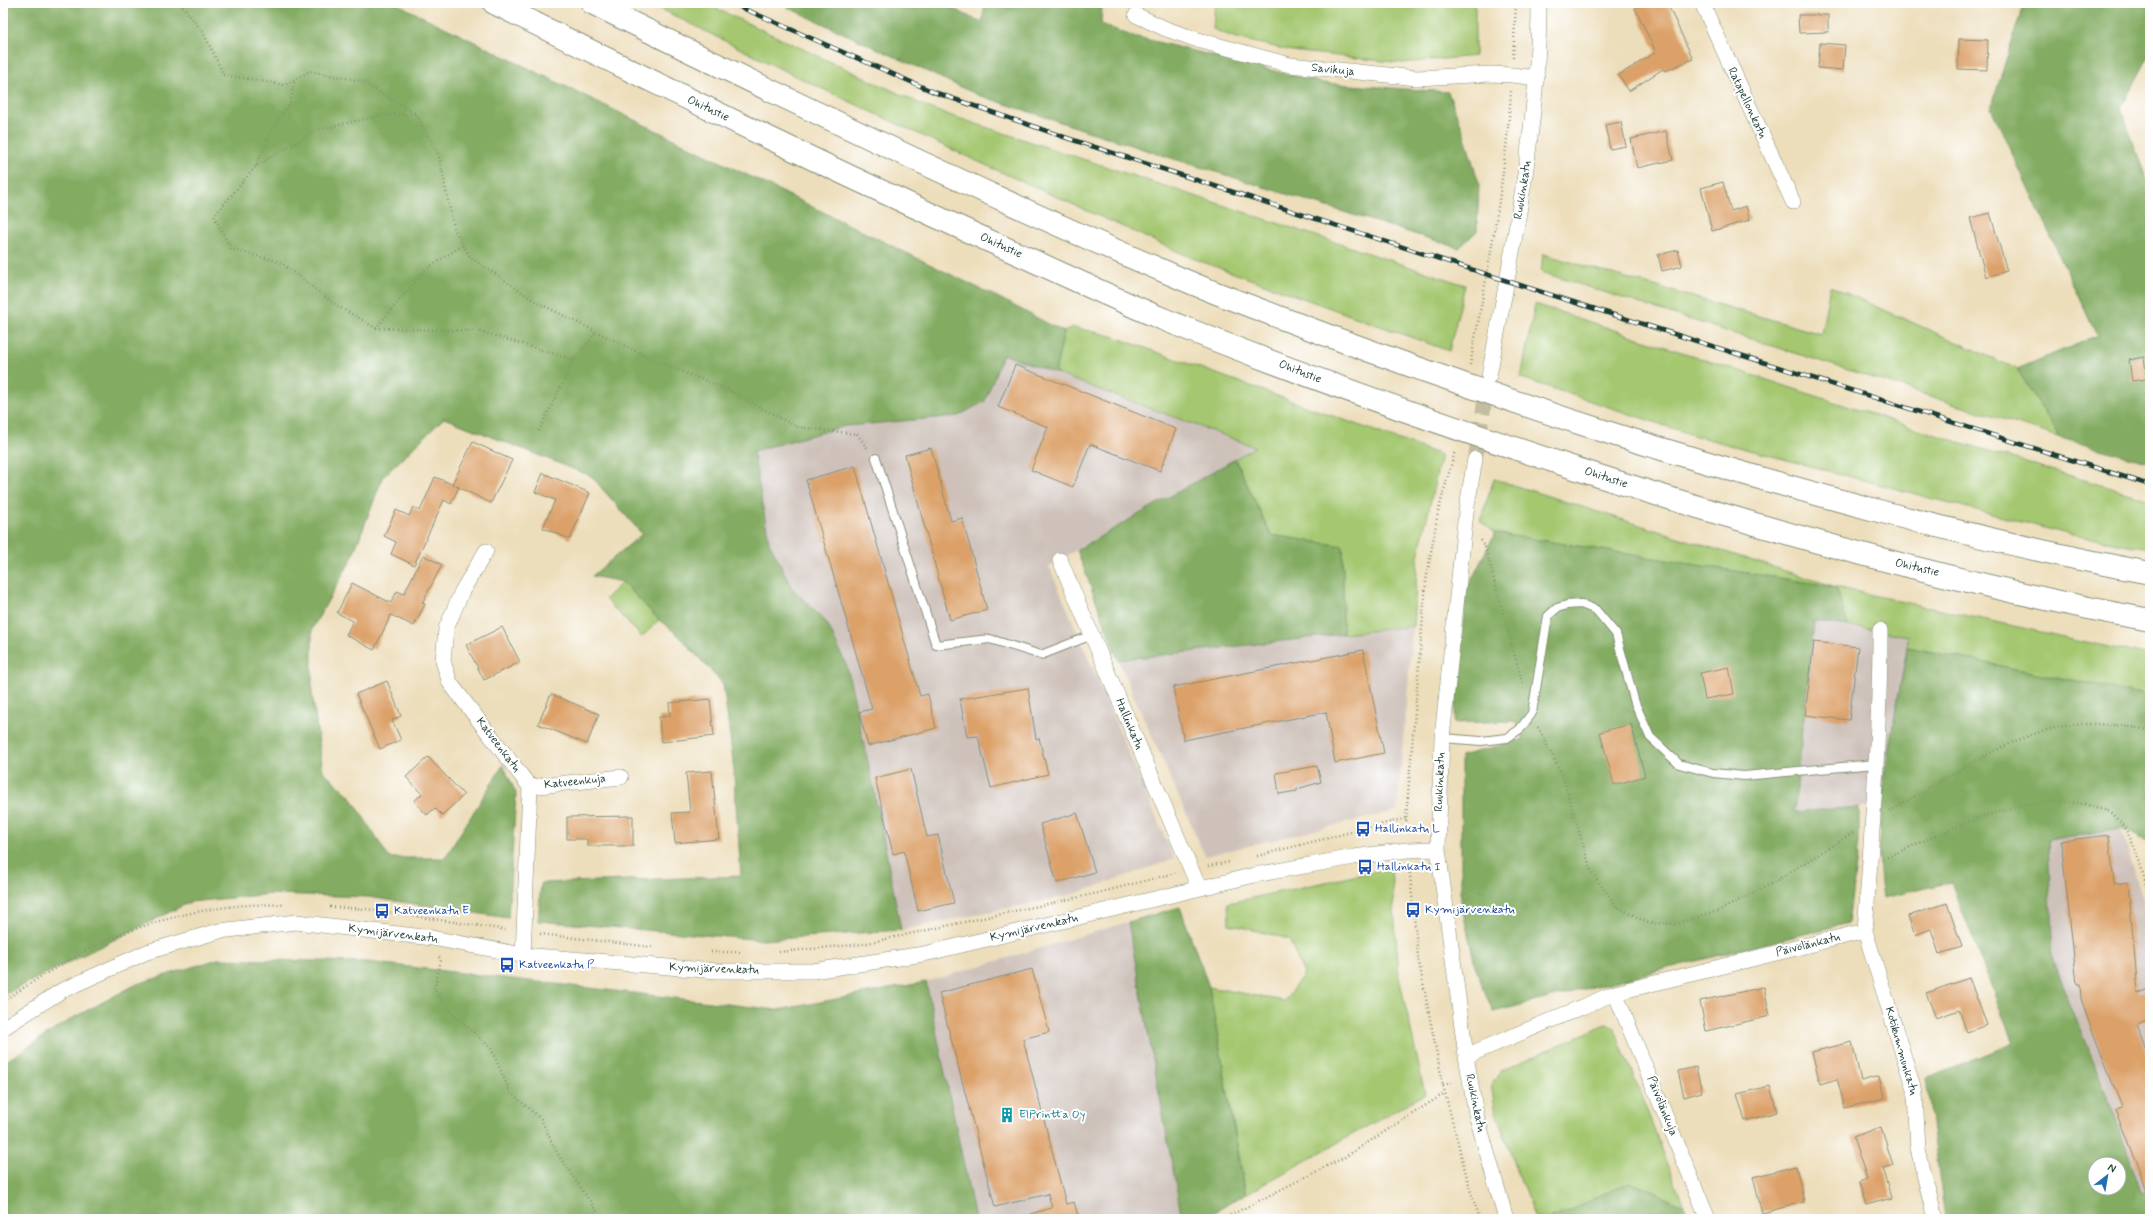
<svg xmlns="http://www.w3.org/2000/svg" width="2153" height="1222" viewBox="0 0 2153 1222" font-family="Mynerve,sans-serif">
<style>
.industrial{fill:#cec1ba}
.green{fill:#a4c770;stroke:#628252}
.forest{fill:#83ac62;stroke:#51744b;fill-rule:evenodd}
.building{fill:#dca169}
.lines{fill:none;stroke-linecap:round;stroke-linejoin:round}
.minor-tunnel{stroke:#c4bea0;stroke-width:15;stroke-dasharray:15 8;stroke-linecap:butt}
.service-casing{stroke:#868e78;stroke-width:10}
.minor-casing{stroke:#868e78;stroke-width:16}
.motorway-casing{stroke:#868e78;stroke-width:24}
.path{stroke:#868e78;stroke-width:2.5;stroke-dasharray:1 3;stroke-linecap:butt}
.service{stroke:#fff;stroke-width:8}
.minor{stroke:#fff;stroke-width:15}
.motorway{stroke:#fff;stroke-width:22}
.rail-casing{stroke:#1f3d34;stroke-width:4.5}
.rail{stroke:#fff;stroke-width:3;stroke-dasharray:9;stroke-linecap:butt}
.labels{text-anchor:middle;dominant-baseline:central;stroke-width:4;stroke-linejoin:round;paint-order:stroke}
.street-label{font-size:12px;fill:#1f3d34;stroke:#fff}
.transit-label{font-size:12px;fill:#164399;stroke:#fff;text-anchor:start}
.culture-label{font-size:12px;fill:#0d838f;stroke:#fff;text-anchor:start}
</style>
<rect width="100%" height="100%" fill="#fff"/>
<filter id="ink" filterUnits="userSpaceOnUse"><feTurbulence type="fractalNoise" baseFrequency=".025" numOctaves="2"/><feDisplacementMap in="SourceGraphic" scale="8" xChannelSelector="R" yChannelSelector="G"/><feConvolveMatrix kernelMatrix="1 2 1 2 8 2 1 2 1" color-interpolation-filters="sRGB"/></filter>
<filter id="wash" filterUnits="userSpaceOnUse"><feTurbulence type="fractalNoise" baseFrequency=".012" numOctaves="4" result="noise"/><feDisplacementMap in="SourceGraphic" scale="16" xChannelSelector="R" yChannelSelector="G"/><feGaussianBlur stdDeviation="0.9" result="paint"/><feColorMatrix in="noise" values="0 0 0 0 0 0 0 0 0 0 0 0 0 0 0 0 0 1.4 0 .05"/><feComposite in="paint" operator="in"/></filter>
<g filter="url(#wash)">
<rect width="100%" height="100%" fill="#eddebb"/>
<!-- industrial -->
<path class="industrial" d="M1003,354L1256,447L1049,566L1174,859L1071,895L901,930L872,780L847,667L827,623L792,588L769,542L753,451L846,426L958,416L985,401Z
M1814,620L1909,636L1881,805L1794,812Z
M1413,626L1397,811L1205,856L1118,660Z
M2121,828L2150,923V1194L2141,1192L2116,1119L2053,962L2048,840Z
M1128,922L1182,1219H975L926,982Z"/>
<!-- green -->
<path class="green" d="M649,3H704L934,110L1465,285L1449,351L1192,258L972,159L791,74Z
M1215,3H1475V56L1402,63L1292,51L1236,38L1213,29Z
M1543,254L1821,334L1830,286L2017,369L2061,438L1541,272Z
M1535,304L1923,431L2150,500V549L2067,534L1696,436L1521,378Z
M1072,327L1112,336L1441,455L1418,557L1413,626L1343,634V547L1271,535L1235,459L1255,447L1055,373L1064,332Z
M1494,479L1836,587L2150,656V696L1907,647L1909,636L1848,626L1836,587L1495,533L1480,521Z
M623,582L659,620L642,637L605,599Z
M1391,868L1399,977L1425,1094L1246,1194L1209,987L1284,1001L1304,974L1289,939L1229,924L1228,903Z
M1606,1024L1614,1027L1684,1205L1630,1182L1551,1219H1535L1496,1113L1491,1085L1501,1071Z"/>
<!-- forest -->
<path class="forest" d="M3,3H395L999,298L1064,332L1055,373L1003,354L985,401L958,416L846,426L753,451L769,542L792,588L827,623L847,667L872,780L901,930L763,940L538,921L541,883L741,876L733,761L723,684L677,634L659,620L623,582L592,576L642,534L591,476L444,418L383,477L351,560L312,629V693L323,771L351,797L389,858H445L503,765L516,793L508,918L368,897L271,894L190,902L3,995Z
M778,3H942L982,23L985,3H1102L1101,24L1129,35L1323,83L1448,92L1463,130L1479,184L1477,231L1459,248L1155,153L978,95Z
M2028,3H2150V54L2121,108L2150,190V463L2061,438L2017,369L2097,336L1991,108L2023,6Z
M1235,459L1271,535L1343,546V634L1118,660L1077,550Z
M1495,533L1836,587L1848,626L1814,621L1794,812L1859,807V842L1848,923L1493,1012L1476,969L1461,903V756L1524,739L1515,721L1454,723L1466,591Z
M1907,647L2150,696V843L2121,828L2048,840L2053,962L2116,1119L2141,1192L2150,1194V1219H1945L1926,1079L2013,1043L1951,882L1883,898C1870,818 1894,727 1907,647ZM2095,1164H2119V1188H2095Z
M1180,907L1209,987L1245,1194L1203,1219H1182L1128,922Z
M218,959L367,962L778,1010L926,982L975,1219H3V1063L71,1019L137,984Z
M1630,1182L1684,1205L1691,1219H1551Z"/>
<g id="blocks">
<!-- building -->
<path class="building" d="M1645,3H1667L1693,59L1665,71L1663,69L1629,91L1619,75L1656,52L1635,8Z
M1798,15H1828V32L1799,33Z
M1959,39L1988,40L1987,70L1958,69Z
M1820,43L1845,45L1843,70L1818,68Z
M1621,122L1626,146L1610,149L1605,125Z
M1666,131L1673,160L1637,168L1631,139Z
M1723,182L1731,211L1746,206L1750,220L1712,231L1701,188Z
M1990,213L2007,271L1986,277L1970,218Z
M1678,250L1682,266L1662,271L1658,255Z
M2144,357L2147,379L2132,381L2129,360Z
M1015,365L1176,429L1160,471L1090,444L1073,487L1031,470L1048,427L998,407Z
M473,442L512,460L491,503L452,484Z
M931,448L951,521L962,518L987,610L950,620L905,455Z
M855,466L920,696L928,694L936,728L868,746L859,712L872,709L806,480Z
M543,473L590,493L570,539L543,528L555,500L535,492Z
M435,477L459,487L451,504L444,500L414,565L391,554L396,542L384,536L396,510L409,516L413,507L420,511Z
M423,555L442,565L422,603L425,604L414,626L391,615L374,650L346,635L353,621L337,613L352,583L391,603L397,591L404,594Z
M502,627L520,662L484,680L466,645Z
M1814,642L1858,647L1849,720L1805,715Z
M1363,650L1384,753L1335,763L1326,712L1184,740L1173,687Z
M1729,667L1734,694L1705,699L1700,673Z
M387,681L401,716L392,720L401,740L380,749L356,694Z
M1028,688L1036,739L1039,738L1048,774L991,788L978,736L967,737L960,699Z
M551,694L599,714L587,744L538,724Z
M710,699L714,736L661,742L659,717L670,716L669,703Z
M1631,724L1645,776L1614,785L1600,732Z
M428,757L464,795L442,815L435,808L427,815L414,801L422,794L406,777Z
M1317,766L1321,782L1297,789V791L1279,794L1276,773Z
M911,769L927,837L938,835L954,903L918,911L904,851L893,854L875,778Z
M712,771L719,839L675,843L672,813L690,812L686,773Z
M1077,813L1095,872L1057,883L1040,824Z
M633,816V846H587V839H567V817Z
M2109,835L2114,884L2128,882L2138,993L2150,989V1019L2137,1024L2150,1060V1197H2148L2115,1109L2122,1106L2090,1025L2081,999L2080,984H2077L2061,841Z
M1947,903L1962,947L1939,954L1931,929L1915,935L1908,916Z
M1032,969L1049,1032L1023,1039L1066,1204L1074,1202L1079,1219H1030V1214L1052,1208L1048,1194L995,1207L939,993Z
M1969,978L1987,1025L1967,1032L1959,1010L1936,1018L1926,993Z
M1764,987L1770,1016L1706,1031L1700,1001Z
M1852,1042L1861,1081L1879,1076L1884,1098L1845,1108L1837,1079L1820,1084L1812,1052Z
M1696,1067L1702,1092L1684,1097L1678,1071Z
M1770,1086L1777,1112L1745,1121L1737,1094Z
M1881,1127L1893,1165L1883,1168L1892,1197L1866,1204L1859,1182L1867,1179L1853,1137Z
M1796,1166L1804,1202L1762,1213L1753,1177Z"/>
</g>
</g>
<g filter="url(#ink)">
<use href="#blocks" fill-opacity="0" stroke="#868e78" stroke-width="1"/>
<g class="lines">
<!-- minor-tunnel -->
<path class="minor-tunnel" d="M1475,459L1488,383"/>
<!-- service casing -->
<g class="service-casing">
<path id="service" d="M876,458L936,645L990,639L1041,655L1092,635
M1442,738L1481,741L1507,738L1520,729L1532,713L1548,616L1557,608L1567,605L1581,604L1596,610L1616,634L1635,703L1650,737L1679,764L1713,773L1744,776L1875,764"/>
</g>
<!-- minor casing -->
<g class="minor-casing">
<path id="minor" d="M1702,3L1793,202
M1136,15L1166,29L1198,40L1290,65L1417,78L1490,74L1512,75L1537,78
M1489,376C1512,252 1539,129 1539,3
M1475,459L1466,512L1442,738L1438,849L1466,1056L1476,1114L1506,1219
M486,551L462,591L446,629L443,661L450,683L530,787L523,955
M1060,560L1199,888
M530,787L621,777
M1865,931L1915,1093L1918,1149L1935,1219
M1615,993L1708,1219
M3,1028L61,991L147,952L219,931L296,922L432,938L523,955L717,971H813L924,954L1255,875L1354,857L1407,850L1438,849
M1466,1056L1615,993L1865,931C1872,831 1880,731 1880,630"/>
</g>
<!-- motorway casing -->
<g class="motorway-casing">
<path id="motorway" d="M494,3C667,89 840,174 1016,253C1065,275 1113,298 1163,319C1294,373 1429,420 1565,465C1757,528 1951,583 2150,620
M592,3C785,99 978,192 1175,276C1211,292 1248,305 1284,319C1394,361 1504,399 1616,435C1791,489 1969,539 2150,573"/>
</g>
<!-- path -->
<path class="path" d="M180,3L203,32L224,75L285,85L310,71L361,81L416,114L439,156L454,229L470,257L538,303L658,362L726,389L797,427L857,434L868,449
M1513,58L1516,3
M415,114L382,115L317,130L256,166L214,216L231,249L280,262L336,305L376,328L426,269L463,245
M256,166L271,131L290,103L295,79
M376,328L479,331L574,360
M1470,365C1487,274 1505,184 1511,91
M539,431L574,360L596,332
M1481,540L1485,547L1523,685
M1538,727L1562,775L1591,871L1616,906L1648,923L1676,924L1718,911L1771,884L1854,832
M1890,811C1939,783 2004,738 2059,727C2088,721 2121,725 2150,730
M1406,818L1426,581L1438,512L1455,451
M1257,856L1406,818L1407,834
M1887,857C1945,833 2031,785 2094,807C2099,809 2109,810 2113,814C2135,835 2141,869 2150,897
M1409,865L1418,957L1443,1085L1471,1193L1480,1219
M1208,866L1230,862
M330,907L367,909L507,930
M540,934L652,947
M711,952H740
M779,952L863,944L1098,893L1175,873
M439,957L441,960L434,989L456,1017L491,1048L510,1092L541,1119L557,1153L598,1213L599,1219
M3,1001C41,977 80,950 122,934C173,914 230,902 285,905
M1443,1085L1454,1082
M1223,1219L1345,1157L1445,1093"/>
<!-- service -->
<use href="#service" class="service"/>
<!-- minor -->
<use href="#minor" class="minor"/>
<!-- motorway -->
<use href="#motorway" class="motorway"/>
<!-- rail casing -->
<g class="rail-casing">
<path id="rail" d="M731,3L934,92L1070,139L1529,288L2150,485"/>
</g>
<!-- rail -->
<use href="#rail" class="rail"/>
</g>
</g>
<!-- icons -->
<defs>
<g id="bus-bare" transform="scale(1.2)"><path d="M-5-6H5V4H4V6H2V4H-2V6H-4V4H-5ZM-3.5-4V0h7V-4ZM-3.5 1.2v1.5H-2V1.2ZM2 1.2v1.5H3.5V1.2Z" fill="#1a4fb4" stroke="#fff" stroke-width="2.5" paint-order="stroke"/></g>
<g id="building-bare" transform="scale(1.2)"><path d="M-4-6H4V6H1V3H-1V6H-4ZM-2.5-4.3h1.7v1.8h-1.7ZM.8-4.3h1.7v1.8H.8ZM-2.5-1h1.7V.8h-1.7ZM.8-1h1.7V.8H.8Z" fill="#0f9aa8" stroke="#fff" stroke-width="2.5" paint-order="stroke"/></g>
</defs>
<g fill-rule="evenodd">
<use href="#bus-bare" x="1363" y="829"/>
<use href="#bus-bare" x="1365" y="867"/>
<use href="#bus-bare" x="1413" y="910"/>
<use href="#bus-bare" x="382" y="911"/>
<use href="#bus-bare" x="507" y="965"/>
<use href="#building-bare" x="1007" y="1115"/>
</g>
<g class="labels">
<!-- street labels -->
<g class="street-label">
<text transform="translate(1333 70) rotate(6)">Savikuja</text>
<text transform="translate(1747 103) rotate(65)">Ratapellonkatu</text>
<text transform="translate(708 109) rotate(25)">Ohitustie</text>
<text transform="translate(1523 190) rotate(-81)">Ruukinkatu</text>
<text transform="translate(1001 246) rotate(24)">Ohitustie</text>
<text transform="translate(1300 372) rotate(21)">Ohitustie</text>
<text transform="translate(1606 478) rotate(18)">Ohitustie</text>
<text transform="translate(1917 568) rotate(13)">Ohitustie</text>
<text transform="translate(1129 724) rotate(67)">Hallinkatu</text>
<text transform="translate(498 745) rotate(53)">Katveenkatu</text>
<text transform="translate(575 782) rotate(-6)">Katveenkuja</text>
<text transform="translate(1440 782) rotate(-88)">Ruukinkatu</text>
<text transform="translate(1034 928) rotate(-13)">Kymijärvenkatu</text>
<text transform="translate(393 934) rotate(7)">Kymijärvenkatu</text>
<text transform="translate(1808 945) rotate(-14)">Päivölänkatu</text>
<text transform="translate(714 969) rotate(2)">Kymijärvenkatu</text>
<text transform="translate(1901 1051) rotate(74)">Kotikummunkatu</text>
<text transform="translate(1475 1103) rotate(78)">Ruukinkatu</text>
<text transform="translate(1662 1106) rotate(68)">Päivölänkuja</text>
</g>
<!-- transit labels -->
<g class="transit-label">
<text x="1375" y="829">Hallinkatu L</text>
<text x="1377" y="867">Hallinkatu I</text>
<text x="1425" y="910">Kymijärvenkatu</text>
<text x="394" y="911">Katveenkatu E</text>
<text x="519" y="965">Katveenkatu P</text>
</g>
<!-- culture labels -->
<g class="culture-label">
<text x="1019" y="1115">ElPrintta Oy</text>
</g>
</g>
<!-- margin -->
<rect width="2153" height="1222" fill="none" stroke="#fff" stroke-width="16"/>
<!-- north arrow -->
<g transform="translate(2107 1176) rotate(31)"><circle r="19" fill="#ffffff" stroke="#a5b1ae"/>
<path d="M0-3L7 15L0 10L-7 15Z" fill="#1f6fb2"/>
<text y="-6" font-size="11" font-weight="bold" text-anchor="middle" fill="#1f3d34">N</text>
</g>
</svg>
